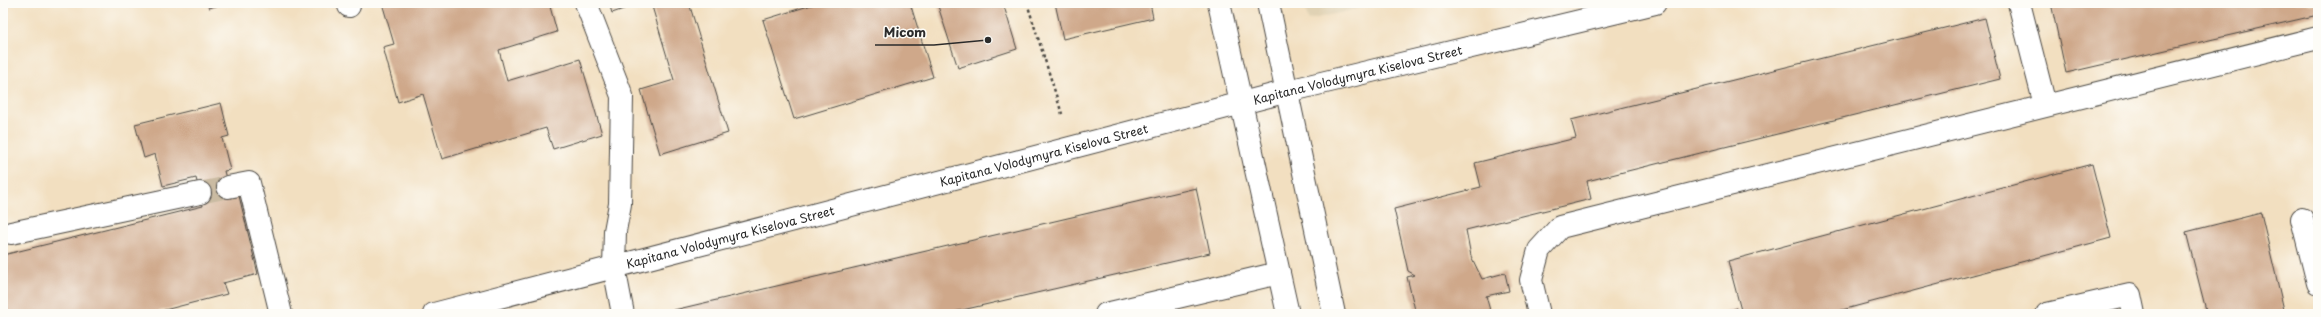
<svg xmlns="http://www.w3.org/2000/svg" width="2321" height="317" viewBox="0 0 2321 317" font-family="'Playpen Sans',sans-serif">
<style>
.built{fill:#e0d2b4}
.building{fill:#cfa88a}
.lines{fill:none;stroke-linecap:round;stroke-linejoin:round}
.minor-tunnel{stroke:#cabba2;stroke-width:22;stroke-dasharray:22 11;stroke-linecap:butt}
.minor-casing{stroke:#494641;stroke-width:24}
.path{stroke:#494641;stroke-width:2.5;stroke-dasharray:3 3;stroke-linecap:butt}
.minor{stroke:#fff;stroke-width:22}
.labels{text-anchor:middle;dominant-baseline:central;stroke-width:3;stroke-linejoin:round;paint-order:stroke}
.street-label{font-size:12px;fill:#2b2b2b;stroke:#fdfcf7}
.leader{fill:none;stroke:#2b2b2b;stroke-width:1.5}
.callout-dot{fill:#2b2b2b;stroke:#fdfcf7;stroke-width:1.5}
.callout-label{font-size:13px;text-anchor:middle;font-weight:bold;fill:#2b2b2b;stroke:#fdfcf7;stroke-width:3;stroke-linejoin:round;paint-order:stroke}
</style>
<rect width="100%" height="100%" fill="#fdfcf7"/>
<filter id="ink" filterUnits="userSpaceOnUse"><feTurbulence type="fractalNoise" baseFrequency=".025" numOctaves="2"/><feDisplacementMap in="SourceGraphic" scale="8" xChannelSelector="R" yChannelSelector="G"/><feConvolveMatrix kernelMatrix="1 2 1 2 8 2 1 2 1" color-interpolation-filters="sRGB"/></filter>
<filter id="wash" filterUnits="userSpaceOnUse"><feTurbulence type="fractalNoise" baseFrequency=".012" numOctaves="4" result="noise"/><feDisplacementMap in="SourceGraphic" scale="16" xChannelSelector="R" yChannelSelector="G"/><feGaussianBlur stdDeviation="0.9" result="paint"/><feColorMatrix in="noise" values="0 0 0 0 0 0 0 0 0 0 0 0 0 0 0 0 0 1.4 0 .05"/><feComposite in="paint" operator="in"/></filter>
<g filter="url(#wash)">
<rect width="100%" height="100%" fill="#f2dfc0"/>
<!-- built -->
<path class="built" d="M1304,3H1383L1308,20Z"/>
<g id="blocks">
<!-- building -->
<path class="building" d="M207,3H226L209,8Z
M382,3H549L557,32L499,50L507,81L580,59L602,134L553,149L546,128L442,159L423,94L398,102L383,47L394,44Z
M609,3H641L612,13Z
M651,3H689L728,133L660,154L641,90L674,80Z
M818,3H910L933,77L794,119L763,20Z
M937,3H1003L1017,49L958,68Z
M1055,3H1150L1153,18L1063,39Z
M2051,3H2318V15L2066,73Z
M1985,18L2000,79L1587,181L1591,199L1466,230L1471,256L1482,279L1505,273L1509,291L1486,296L1491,314H1416L1407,277L1415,275L1408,271L1394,209L1481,187L1475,163L1576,138L1571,120Z
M221,103L229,136L222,138L230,170L224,171L231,198L239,196L258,274L223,283L227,294L149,314H3V255L203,206L196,178L163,186L155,154L144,158L135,124Z
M2092,164L2111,238L1827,314H1742L1728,261Z
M1196,188L1210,253L945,314H675L674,310Z
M2261,213L2285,314H2207L2186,232Z
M1737,308L1739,314H1720Z"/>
</g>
</g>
<g filter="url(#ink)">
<use href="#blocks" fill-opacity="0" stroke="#494641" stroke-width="1"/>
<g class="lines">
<!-- minor-tunnel -->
<path class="minor-tunnel" d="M200,193L228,187"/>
<!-- minor casing -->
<g class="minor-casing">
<g id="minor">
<path d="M348,3L349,6"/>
<path d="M586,3L622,96L620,204L615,231L614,267L623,314"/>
<path d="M1219,3L1288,314"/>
<path d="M1268,3L1334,314"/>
<path d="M2019,3L2045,105"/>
<path d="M228,187L249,183L281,314"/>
<path d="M2302,219L2318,283"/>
<path d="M11,233L200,193"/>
<path id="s1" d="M434,314L1288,91L1655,3"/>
<path d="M1106,314L1279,273"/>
<path d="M1539,314L1531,280L1539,250L1560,227L2318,38"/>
<path d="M2047,314L2130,295L2134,314"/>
</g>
</g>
<!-- path -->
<path class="path" d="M1027,3L1062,114"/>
<!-- minor -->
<use href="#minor" class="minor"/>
</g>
</g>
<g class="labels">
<!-- street labels -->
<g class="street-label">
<text stroke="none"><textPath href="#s1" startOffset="954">Kapitana Volodymyra Kiselova Street</textPath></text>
<text stroke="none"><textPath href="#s1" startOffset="630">Kapitana Volodymyra Kiselova Street</textPath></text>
<text stroke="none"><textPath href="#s1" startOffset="306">Kapitana Volodymyra Kiselova Street</textPath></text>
</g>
</g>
<!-- callouts -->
<path class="leader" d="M988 40L934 45H875"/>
<circle class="callout-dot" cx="988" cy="40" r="4"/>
<g class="callout-label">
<text x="905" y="37">Micom</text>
</g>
<!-- margin -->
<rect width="2321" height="317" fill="none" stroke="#fdfcf7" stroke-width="16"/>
</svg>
